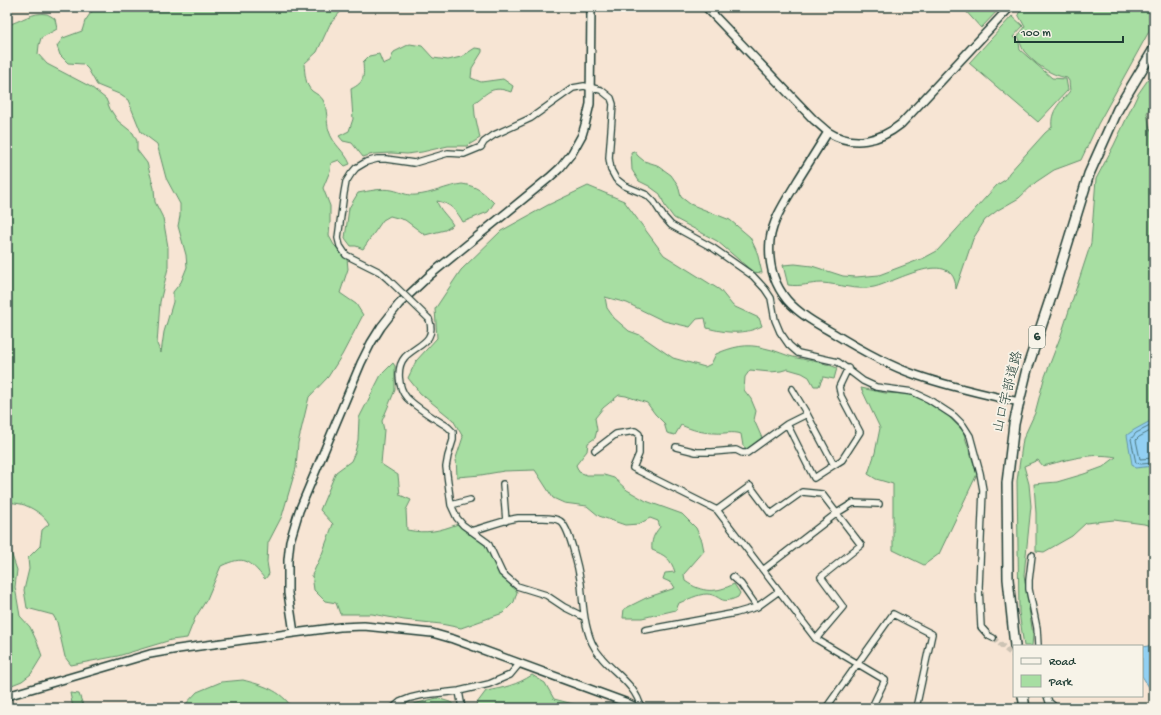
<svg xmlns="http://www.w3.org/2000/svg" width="1161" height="715" viewBox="0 0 1161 715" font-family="'Gochi Hand','Klee One',sans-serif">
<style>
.green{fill:#a7dea2;stroke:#638e6b}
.water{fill:#92d0f3;stroke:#6495a7}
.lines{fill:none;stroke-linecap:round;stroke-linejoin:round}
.shore{stroke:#4d7880;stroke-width:1}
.minor-tunnel{stroke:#ccc3b4;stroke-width:5.5;stroke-dasharray:5.5 3;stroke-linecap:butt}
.minor-casing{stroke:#1f3d34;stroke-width:8}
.tertiary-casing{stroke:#1f3d34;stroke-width:10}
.primary-casing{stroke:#1f3d34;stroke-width:12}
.minor{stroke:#f7f3e8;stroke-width:5.5}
.tertiary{stroke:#f7f3e8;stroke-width:7}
.primary{stroke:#f7f3e8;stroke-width:9}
.minor-bridge-casing{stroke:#1f3d34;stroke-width:8;stroke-linecap:butt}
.minor-bridge{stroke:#f7f3e8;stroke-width:5.5}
.labels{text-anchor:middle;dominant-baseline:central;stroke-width:3.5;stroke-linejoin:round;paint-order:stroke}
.shield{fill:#f7f3e8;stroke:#60746a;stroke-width:1}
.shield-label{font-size:13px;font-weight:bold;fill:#1f3d34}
.street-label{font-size:14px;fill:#1f3d34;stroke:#f7f3e8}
</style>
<rect width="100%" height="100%" fill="#f7e5d4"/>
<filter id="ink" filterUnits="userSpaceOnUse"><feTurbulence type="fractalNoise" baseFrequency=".025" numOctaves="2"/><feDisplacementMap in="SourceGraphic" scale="8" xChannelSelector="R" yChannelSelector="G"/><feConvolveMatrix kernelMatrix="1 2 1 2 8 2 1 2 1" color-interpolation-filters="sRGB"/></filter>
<g filter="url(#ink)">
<!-- green -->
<path class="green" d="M95,7H353L342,10L330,24L317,52L304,64C305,73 305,85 312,91C316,94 321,96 323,100C328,109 326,122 329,131C333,145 345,151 350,164L345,166L339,160L331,163L330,171L323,188L330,206V222L329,236L334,245L347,258L348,269L340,293L356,304L363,315L342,355L328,377L309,397L298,443L296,468L282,516L268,543L267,562L269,574L265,579C249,560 245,555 221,566L207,599L195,618L187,638L171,640L118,656L71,665L65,657L57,622L53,615L27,608L24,590L29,569L28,558L40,546L42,530L49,524C46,516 30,506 21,504C17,503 12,503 8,502L7,503V25C20,22 33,11 47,14C49,15 53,17 55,19L57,29L41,38L39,45L38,54L47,64L91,87L106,99L110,109L118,121L133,133L137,141V150L147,163L154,188L155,202L163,218L168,247V268L160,302L157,344L161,353L164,332L173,302V292L181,282L187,267L186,255L178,226L180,216V204L166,178L157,144L141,132L128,100L119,94L97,85L88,69L83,64L68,63L60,55L57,46L63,38L82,31L85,21Z
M964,7H1001L981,28L963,8Z
M1025,7H1150L1152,26L1098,124L1081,160L1054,170L1036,182L1019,198L998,210L985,220L973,239L956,289C954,246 896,282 874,287C857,291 839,284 822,283C810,283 801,287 788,285L783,265L795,264L812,266L843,276L856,277L879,275L924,258L937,251L997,185L1005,180L1009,173L1045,133L1052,127C1050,111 1060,103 1070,91L1069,81L1067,78C1050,75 1035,64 1024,51C1021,47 1020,40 1018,36L1025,27L1018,14Z
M1012,16L1023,26L1013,37L1019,43L1020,50L1052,78L1066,79L1068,90L1038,122L969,63Z
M410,44L422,46L433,58L448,60L461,57L475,48L482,49V52L472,68L471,78L481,82L503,79L513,86L511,92C492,85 489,92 474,103L475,115L480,138L467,146H448L422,152L407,154L391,153L373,154L363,157L352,143L343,141L339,136L349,131L353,119L351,89C365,82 364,77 363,62L369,56L379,54L383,64L390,61L394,52Z
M1154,71V98L1147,113L1150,129L1154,134V527L1144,524L1114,520L1086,523L1072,536L1044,552L1036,551V513L1034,484L1057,482L1084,474L1103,467L1116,457C1091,452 1067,460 1043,466L1038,460L1024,466L1029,484L1031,506L1024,575L1033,635L1032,646H1024L1019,612L1017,481L1023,439L1035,413L1044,379L1061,335L1091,243L1096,179L1114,145L1138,94Z
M634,151L638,156L644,161L657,165L671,175L678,185L681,197L690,204L730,220L750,237L757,252L762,273L753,272L717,241L674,218L665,206L660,194L649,186L639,181L632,170L631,152Z
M462,184C477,186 483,192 494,203L488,212L463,222C457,211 450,203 437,201C439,210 448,216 453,225L445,230L425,235L405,220L390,216L383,220L363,249L356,246H351L345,238L349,208L358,193C369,191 381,188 392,190C402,192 406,196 416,195C432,194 446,186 462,184Z
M588,186L624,201L664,255L720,290L733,306L759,318L762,326C744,335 726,333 707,328L705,318L697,319L690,327L664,321L627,303L605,297L607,308L614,318L629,331L640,335L673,358L705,367L711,364L716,354C732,347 747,343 764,348C776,350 786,356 797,358C811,361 824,362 837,368L834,379L823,377L819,386H814L809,377L802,373L788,369L781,371L770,372L750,370L745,377L744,390L751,399L756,411L754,420L762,438L747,449L743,446L741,434C733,431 724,434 715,433C703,433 692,430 681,425L675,435L667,433L664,423L655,414L647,403L626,396L619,395L603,408L595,418L597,430L595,438L588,443L587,451L576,465L579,472L587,475H604L614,478L627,490L646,501L682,514L696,528L702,541L704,551L684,574L685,581C702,593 716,593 734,584L740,593L738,597C719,606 722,595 707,594C698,594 687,600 679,603L676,610L642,618H623L624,609L646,598L675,588L672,583L663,579L665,573L675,572C671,559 665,555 652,550C651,540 654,534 660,527L658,521L650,518L639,524L625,525L599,516L587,506L564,503L553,498L535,470L504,471L481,475L457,477L456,458L463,437L453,420L420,393L408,378L416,361L437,338L435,309L461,270L501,231L548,205Z
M393,363L395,366V390L382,421L384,430L381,464L398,475L400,495L411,500L406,510L407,530C427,534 439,531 458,524L485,542L490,554L517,592L514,602L503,613L461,628L441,624L404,620L372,614H340L336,603L325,601L314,590L312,575L322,554L333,524L320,510L336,472L351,461L355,452L358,440L359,418L381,375Z
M861,388L885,393L909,394L926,400L945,413L963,431L977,474L939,554L924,565L893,550V484L876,479L868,474L875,453L880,428Z
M7,541L17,570L15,587L20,616L30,627L37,642L42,656L31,674L22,681L7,687Z
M532,675L545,683L554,699L588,708H475L477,703L486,691C503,688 517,685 532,675Z
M243,680C262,685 281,690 292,708H182L197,692L221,682Z
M70,693L79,694L83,705V708H73Z
M437,698L453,703L457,708H406L410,705Z"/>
<!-- water -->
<path class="water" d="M1154,419V466L1135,468L1132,464L1127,435L1134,430Z
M1154,645V695L1142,676V647Z"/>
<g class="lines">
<!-- shore -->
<path class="shore" d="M1154,424L1136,433L1131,439L1136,463L1141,464L1154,463
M1154,429L1139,437L1136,440L1140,459L1154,458"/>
<!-- minor-tunnel -->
<path class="minor-tunnel" d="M993,638L1014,656"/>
<!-- minor casing -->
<g class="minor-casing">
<path id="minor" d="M389,280L380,272L346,255L340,246L338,238L344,193L346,182L351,174L356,168L366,162L377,159H386L414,163L448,153L464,154L481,147L484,142L494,135L531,118L573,88L584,86L601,90L611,98L613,104L609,158L611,170L616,179L625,186L647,195L654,202L663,216L671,225L713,248L753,276L765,289L771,298L775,320L780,332L789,345L798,353L838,362L863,381L876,387L913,392L928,399L954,416L963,425L970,436L980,473L983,490L979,587L981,627L989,636L993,638
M429,319C437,342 418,344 405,357C396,367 398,388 407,398C418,409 434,418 448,427L453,432V440L448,456L446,467L451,505L457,518L463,525L488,543L502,573L517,586L546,595L564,607L584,617
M792,389L807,414L834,465L842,460L860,432L841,396L839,387L848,368
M787,424L814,478L834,465
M676,447L696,452H712L736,450L742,453H747L787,424L807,414
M595,450L616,434L635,431L639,434V454L633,468L717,510L816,639L885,680L873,705
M503,484L506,521
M451,505L470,500
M717,510L750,486L771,514L802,492L822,494L861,545L821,577L843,607L816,639
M471,531C487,527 503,520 518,518C526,518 535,518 543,518C548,518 556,518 560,521C570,527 579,572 581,584C583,604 584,625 592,643C604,669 635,680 641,708
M1032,555L1029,580V589L1037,628L1038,646
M763,570L837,513L853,503L879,504
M733,577L741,584L757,607
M645,630L736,613L757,607L779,591
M459,691L462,708
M1047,696L1049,702L1056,708
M393,708L400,702L410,698L423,695L459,691L489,684L510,675L520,663
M826,708L893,614L932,634L916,708"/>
</g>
<!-- tertiary casing -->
<g class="tertiary-casing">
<path id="tertiary" d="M706,7L814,120C818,123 823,128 828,132C853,148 880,141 901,124L1010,7
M828,132C818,148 808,164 798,180C787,199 773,218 770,240C768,262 773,283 787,300C799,314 817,324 833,333C859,349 887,365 916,375C950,387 984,394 1019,402
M294,633L288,593V560L290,541L299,511L361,363L371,343L381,327L399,304L430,275L549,178L560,168L572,153L582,135L585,125L590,104L591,7
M7,696L150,654L178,649L294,633L340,627L364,626L432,633L453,639L625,702L637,708"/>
</g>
<!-- primary casing -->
<g class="primary-casing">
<path id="primary" d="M1015,646L1008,579L1007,483L1014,424L1019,402L1027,369L1053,291L1089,174L1118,109L1154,49
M1023,696L1025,708"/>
</g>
<!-- minor -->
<use href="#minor" class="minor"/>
<!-- tertiary -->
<use href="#tertiary" class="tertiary"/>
<!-- primary -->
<use href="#primary" class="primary"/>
<!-- minor-bridge casing -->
<g class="minor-bridge-casing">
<path id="minor-bridge" d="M389,280L429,319"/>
</g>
<!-- minor-bridge -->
<use href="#minor-bridge" class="minor-bridge"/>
</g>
</g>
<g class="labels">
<!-- shield labels -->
<rect class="shield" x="1029" y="326" width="16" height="22" rx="3"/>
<g class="shield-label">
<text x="1037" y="337">6</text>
</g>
<!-- street labels -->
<g class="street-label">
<text transform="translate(1009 392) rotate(-76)">山口宇部道路</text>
</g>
</g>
<!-- margin -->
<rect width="1161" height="715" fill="none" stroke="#f7f3e8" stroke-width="24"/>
<rect x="12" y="12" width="1137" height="691" fill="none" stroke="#1f3d34" stroke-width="1.5" filter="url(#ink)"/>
<!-- legend -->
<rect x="1013" y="645" width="130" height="52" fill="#f7f3e8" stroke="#a1aaa0"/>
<rect x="1021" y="658" width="20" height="6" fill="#f7f3e8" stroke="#a1aaa0"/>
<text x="1049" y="665" font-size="12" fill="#1f3d34">Road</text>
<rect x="1021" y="675" width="20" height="12" fill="#a7dea2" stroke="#a1aaa0"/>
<text x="1049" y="685" font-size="12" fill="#1f3d34">Park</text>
<!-- scale -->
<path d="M1015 36v6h108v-6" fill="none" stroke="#1f3d34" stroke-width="2"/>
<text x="1021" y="36" font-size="12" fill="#1f3d34" stroke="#f7f3e8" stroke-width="3" paint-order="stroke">100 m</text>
</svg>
